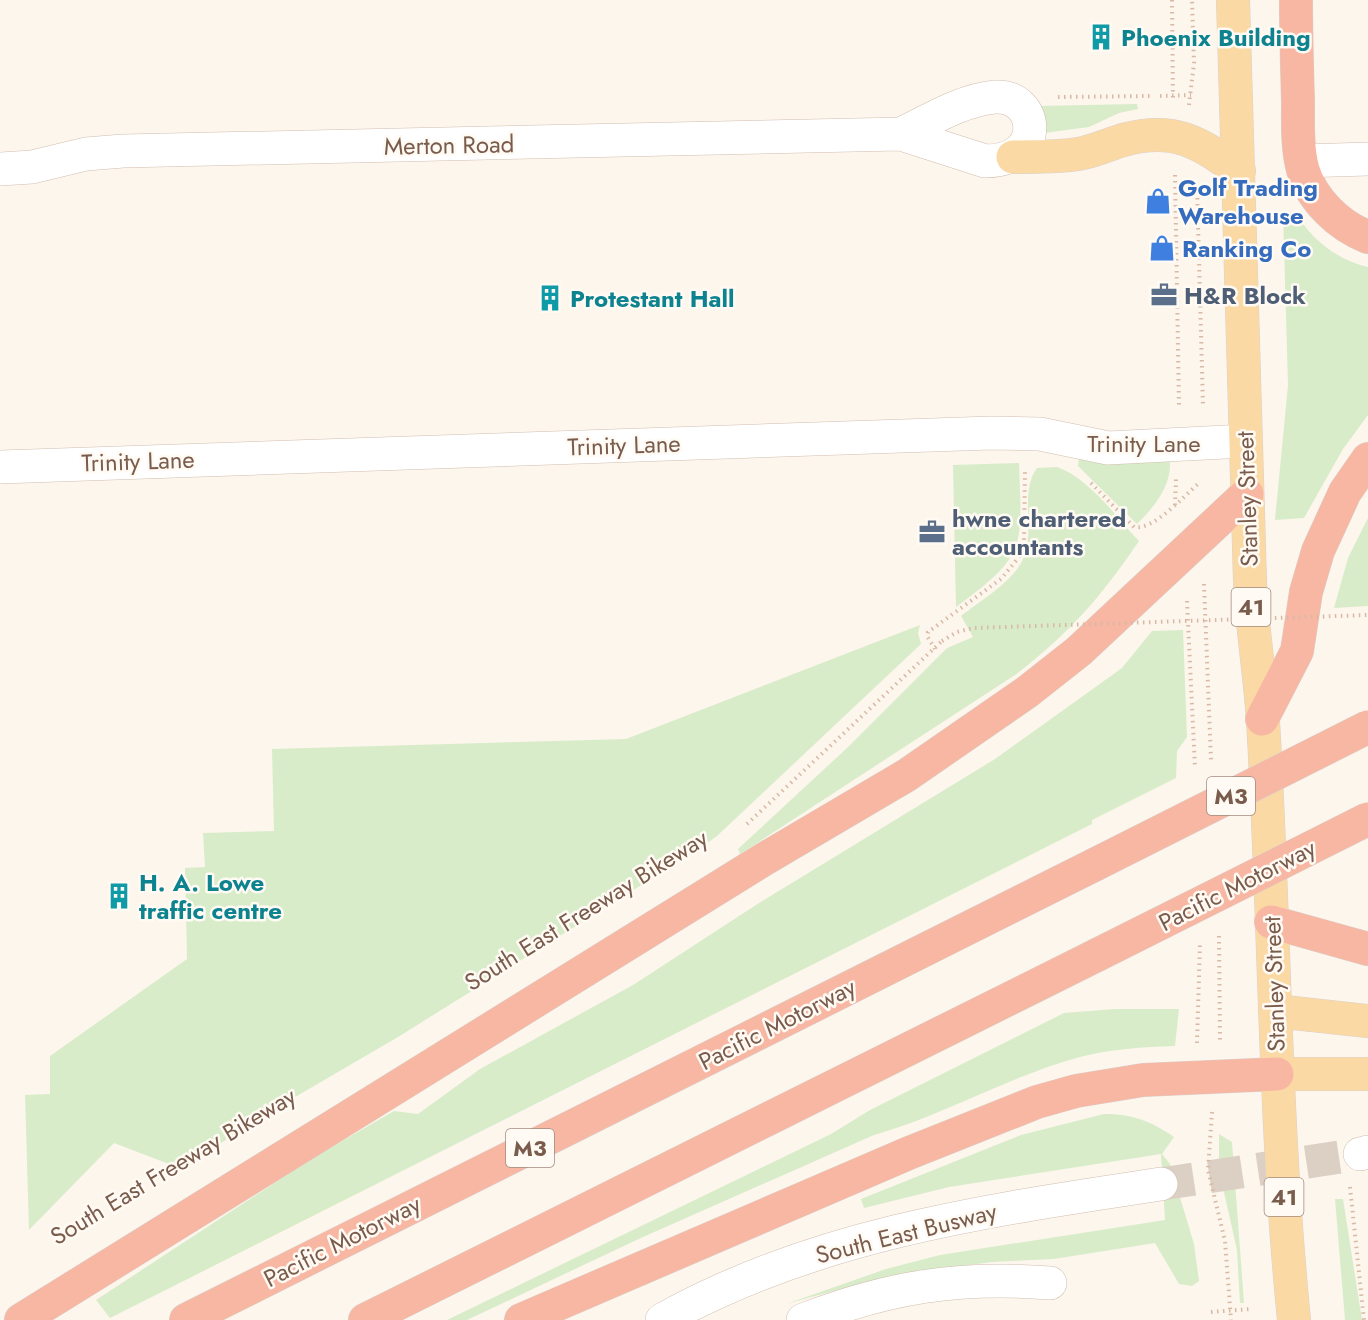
<svg xmlns="http://www.w3.org/2000/svg" width="1368" height="1320" viewBox="0 0 1368 1320" font-family="Jost,sans-serif">
<style>
.green{fill:#d8ecc9}
.lines{fill:none;stroke-linecap:round;stroke-linejoin:round}
.minor-tunnel{stroke:#dcd0c4;stroke-width:33;stroke-dasharray:33 16;stroke-linecap:butt}
.minor-casing{stroke:#d1beb0;stroke-width:34}
.major-casing{stroke:#dad1cd;stroke-width:34}
.highway-casing{stroke:#dad1cd;stroke-width:34}
.path{stroke:#d9b8a5;stroke-width:4;stroke-dasharray:1.5 4.5;stroke-linecap:butt}
.minor{stroke:#fff;stroke-width:33}
.major{stroke:#fbd9a5;stroke-width:33}
.highway{stroke:#f7b7a3;stroke-width:33}
.highway-bridge-casing{stroke:#dad1cd;stroke-width:34;stroke-linecap:butt}
.path-bridge{stroke:#d9b8a5;stroke-width:4;stroke-dasharray:1.5 4.5;stroke-linecap:butt}
.highway-bridge{stroke:#f7b7a3;stroke-width:33}
.labels{text-anchor:middle;dominant-baseline:central;stroke-width:5;stroke-linejoin:round;paint-order:stroke}
.shield{fill:#fffaf3;stroke:#a28b7f;stroke-width:1.5}
.shield-label{font-size:22px;font-weight:bold;fill:#7a5c4d}
.culture-label{font-size:24px;font-weight:bold;fill:#0d838f;stroke:#fffaf3;text-anchor:start}
.street-label{font-size:24px;fill:#7a5c4d;stroke:#fffaf3}
.shop-label{font-size:24px;font-weight:bold;fill:#366cbe;stroke:#fffaf3;text-anchor:start}
.service-label{font-size:24px;font-weight:bold;fill:#4e5e75;stroke:#fffaf3;text-anchor:start}
</style>
<rect width="100%" height="100%" fill="#fdf6ec"/>
<!-- green -->
<path class="green" d="M1137,104L1138,109L1119,113L1089,127L1044,133L1037,106Z
M1295,212C1311,239 1337,260 1368,267V415L1343,449L1304,518L1275,520L1288,385L1283,213Z
M1079,457L1170,459C1172,486 1155,506 1137,524L1078,466Z
M1019,463C1022,548 1027,555 956,607L953,465Z
M1057,467C1088,477 1117,518 1139,541C1101,597 1069,634 1015,675L740,854L738,849L847,748L947,648L973,637L961,616C981,600 1013,582 1023,559C1036,530 1019,492 1037,468Z
M1368,518V606L1334,608L1348,558Z
M920,625L918,633L921,644L717,836L696,851L398,1037L254,1121L182,1169L114,1143L29,1230L25,1095L50,1094V1056L187,959L185,868L205,867L203,833L274,831L272,749L626,739Z
M1183,630L1187,737L1177,751L1176,778L1092,820V824L110,1318L96,1300L311,1159L394,1111L418,1114L480,1069L633,985L756,905L995,759L1122,668L1152,631Z
M1115,1009H1179L1175,1046C1143,1047 1111,1049 1080,1057C1009,1076 945,1115 874,1135L643,1237L467,1320H447L831,1134L870,1110L1064,1013Z
M1104,1114C1132,1114 1151,1121 1174,1137L1162,1154L1170,1164L1194,1244L1199,1281L1192,1286L1179,1284L1155,1243L1054,1259L992,1262L931,1270L859,1284L786,1304L886,1269L940,1255L1165,1220L1161,1154L949,1187L864,1208L861,1199L1021,1135Z
M1219,1134L1232,1142L1244,1303H1240L1237,1250L1219,1170Z
M1335,1199H1343L1362,1320H1345Z"/>
<g class="lines">
<!-- minor-tunnel -->
<path class="minor-tunnel" d="M1161,1184L1360,1154"/>
<!-- minor casing -->
<g class="minor-casing">
<path id="minor" d="M1302,161L1368,159
M0,169L32,167L86,154L123,151L901,134L985,161C1048,161 1038,94 995,97C962,100 930,120 901,134
M0,467L991,433L1040,434L1108,448L1245,441
M1360,1154L1368,1152
M662,1320C815,1234 990,1210 1161,1184
M803,1320C889,1287 958,1276 1050,1283"/>
</g>
<!-- major casing -->
<g class="major-casing">
<path id="major" d="M1233,0L1250,581C1252,628 1260,674 1263,721C1275,921 1274,1121 1294,1320
M1013,157C1036,156 1061,158 1083,153C1097,150 1110,144 1123,140C1174,126 1199,142 1239,171
M1275,1011L1368,1021
M1277,1074H1368"/>
</g>
<!-- highway casing -->
<g class="highway-casing">
<path id="highway" d="M1296,0C1296,34 1297,67 1298,101C1298,124 1297,148 1303,170C1312,200 1339,226 1368,237
M1262,719L1297,651L1306,592L1318,551L1345,492L1368,459
M1271,922L1368,949
M21,1320L766,858L907,775L1027,692L1079,651L1247,494
M186,1320L1094,865
M365,1320L1097,955
M521,1320L909,1153L1037,1102L1076,1091L1143,1080L1277,1074"/>
</g>
<!-- path -->
<path class="path" d="M1172,0L1173,102
M1160,96L1191,95
M1058,97L1153,96
M1189,105L1194,63L1192,0
M1175,175L1179,407
M1197,186L1203,406
M1091,483L1134,527C1153,531 1184,496 1198,484
M1175,505L1176,479
M1204,584L1211,760
M1187,601L1195,768
M935,649L927,636L928,632L1001,579L1019,557L1024,541L1025,469
M747,824L942,641
M1219,936L1220,1042
M1197,1043L1200,943
M1212,1112L1208,1170L1225,1241L1231,1320
M1350,1187L1364,1320
M1211,1312L1251,1309"/>
<!-- minor -->
<use href="#minor" class="minor"/>
<!-- major -->
<use href="#major" class="major"/>
<!-- highway -->
<use href="#highway" class="highway"/>
<!-- highway-bridge casing -->
<g class="highway-bridge-casing">
<path id="highway-bridge" d="M1094,865L1368,727
M1097,955L1368,819"/>
</g>
<!-- path-bridge -->
<path class="path-bridge" d="M942,641L957,632L973,628L1368,615"/>
<!-- highway-bridge -->
<use href="#highway-bridge" class="highway-bridge"/>
</g>
<!-- icons -->
<defs>
<g id="building-bare" transform="scale(2.07)"><path d="M-4-6H4V6H1V3H-1V6H-4ZM-2.5-4.3h1.7v1.8h-1.7ZM.8-4.3h1.7v1.8H.8ZM-2.5-1h1.7V.8h-1.7ZM.8-1h1.7V.8H.8Z" fill="#0f9aa8" stroke="#fffaf3" stroke-width="2.5" paint-order="stroke"/></g>
<g id="shop-bare" transform="scale(2.07)"><path d="M-5-2.5h2.3a2.7 3.5 0 0 1 5.4 0H5L5.5 6h-11ZM-1.5-2.5h3a1.5 2.3 0 0 0-3 0Z" fill="#3f7fe0" stroke="#fffaf3" stroke-width="2.5" paint-order="stroke"/></g>
<g id="office-bare" transform="scale(2.07)"><path d="M-6-3h4V-5.5h4V-3h4V5H-6ZM-1-4.5V-3h2v-1.5ZM-6 0V1H6V0Z" fill="#5c6f8a" stroke="#fffaf3" stroke-width="2.5" paint-order="stroke"/></g>
</defs>
<g fill-rule="evenodd">
<use href="#building-bare" x="1101" y="37"/>
<use href="#shop-bare" x="1158" y="201"/>
<use href="#shop-bare" x="1162" y="248"/>
<use href="#office-bare" x="1164" y="295"/>
<use href="#building-bare" x="550" y="298"/>
<use href="#office-bare" x="932" y="532"/>
<use href="#building-bare" x="119" y="896"/>
</g>
<g class="labels">
<!-- shield labels -->
<g class="shield">
<rect x="1231.5" y="588" width="39" height="38" rx="4.5"/>
<rect x="1207" y="777" width="48" height="38" rx="4.5"/>
<rect x="506" y="1129" width="48" height="38" rx="4.5"/>
<rect x="1264.5" y="1178" width="39" height="38" rx="4.5"/>
</g>
<g class="shield-label">
<text x="1251" y="607">41</text>
<text x="1231" y="796">M3</text>
<text x="530" y="1148">M3</text>
<text x="1284" y="1197">41</text>
</g>
<!-- culture labels -->
<g class="culture-label">
<text x="1121" y="37">Phoenix Building</text>
<text x="570" y="298">Protestant Hall</text>
<text x="139" y="882">H. A. Lowe<tspan x="139" dy="28">traffic centre</tspan></text>
</g>
<!-- street labels -->
<g class="street-label">
<text transform="translate(449 145) rotate(-1)">Merton Road</text>
<text x="1144" y="443">Trinity Lane</text>
<text transform="translate(624 445) rotate(-2)">Trinity Lane</text>
<text transform="translate(138 461) rotate(-2)">Trinity Lane</text>
<text transform="translate(1247 499) rotate(-92)">Stanley Street</text>
<text transform="translate(1237 885) rotate(-27)">Pacific Motorway</text>
<text transform="translate(586 910) rotate(-32)">South East Freeway Bikeway</text>
<text transform="translate(1274 984) rotate(-92)">Stanley Street</text>
<text transform="translate(777 1024) rotate(-27)">Pacific Motorway</text>
<text transform="translate(173 1166) rotate(-31)">South East Freeway Bikeway</text>
<text transform="translate(906 1233) rotate(-14)">South East Busway</text>
<text transform="translate(342 1241) rotate(-27)">Pacific Motorway</text>
</g>
<!-- shop labels -->
<g class="shop-label">
<text x="1178" y="187">Golf Trading<tspan x="1178" dy="28">Warehouse</tspan></text>
<text x="1182" y="248">Ranking Co</text>
</g>
<!-- service labels -->
<g class="service-label">
<text x="1184" y="295">H&amp;R Block</text>
<text x="952" y="518">hwne chartered<tspan x="952" dy="28">accountants</tspan></text>
</g>
</g>
</svg>
